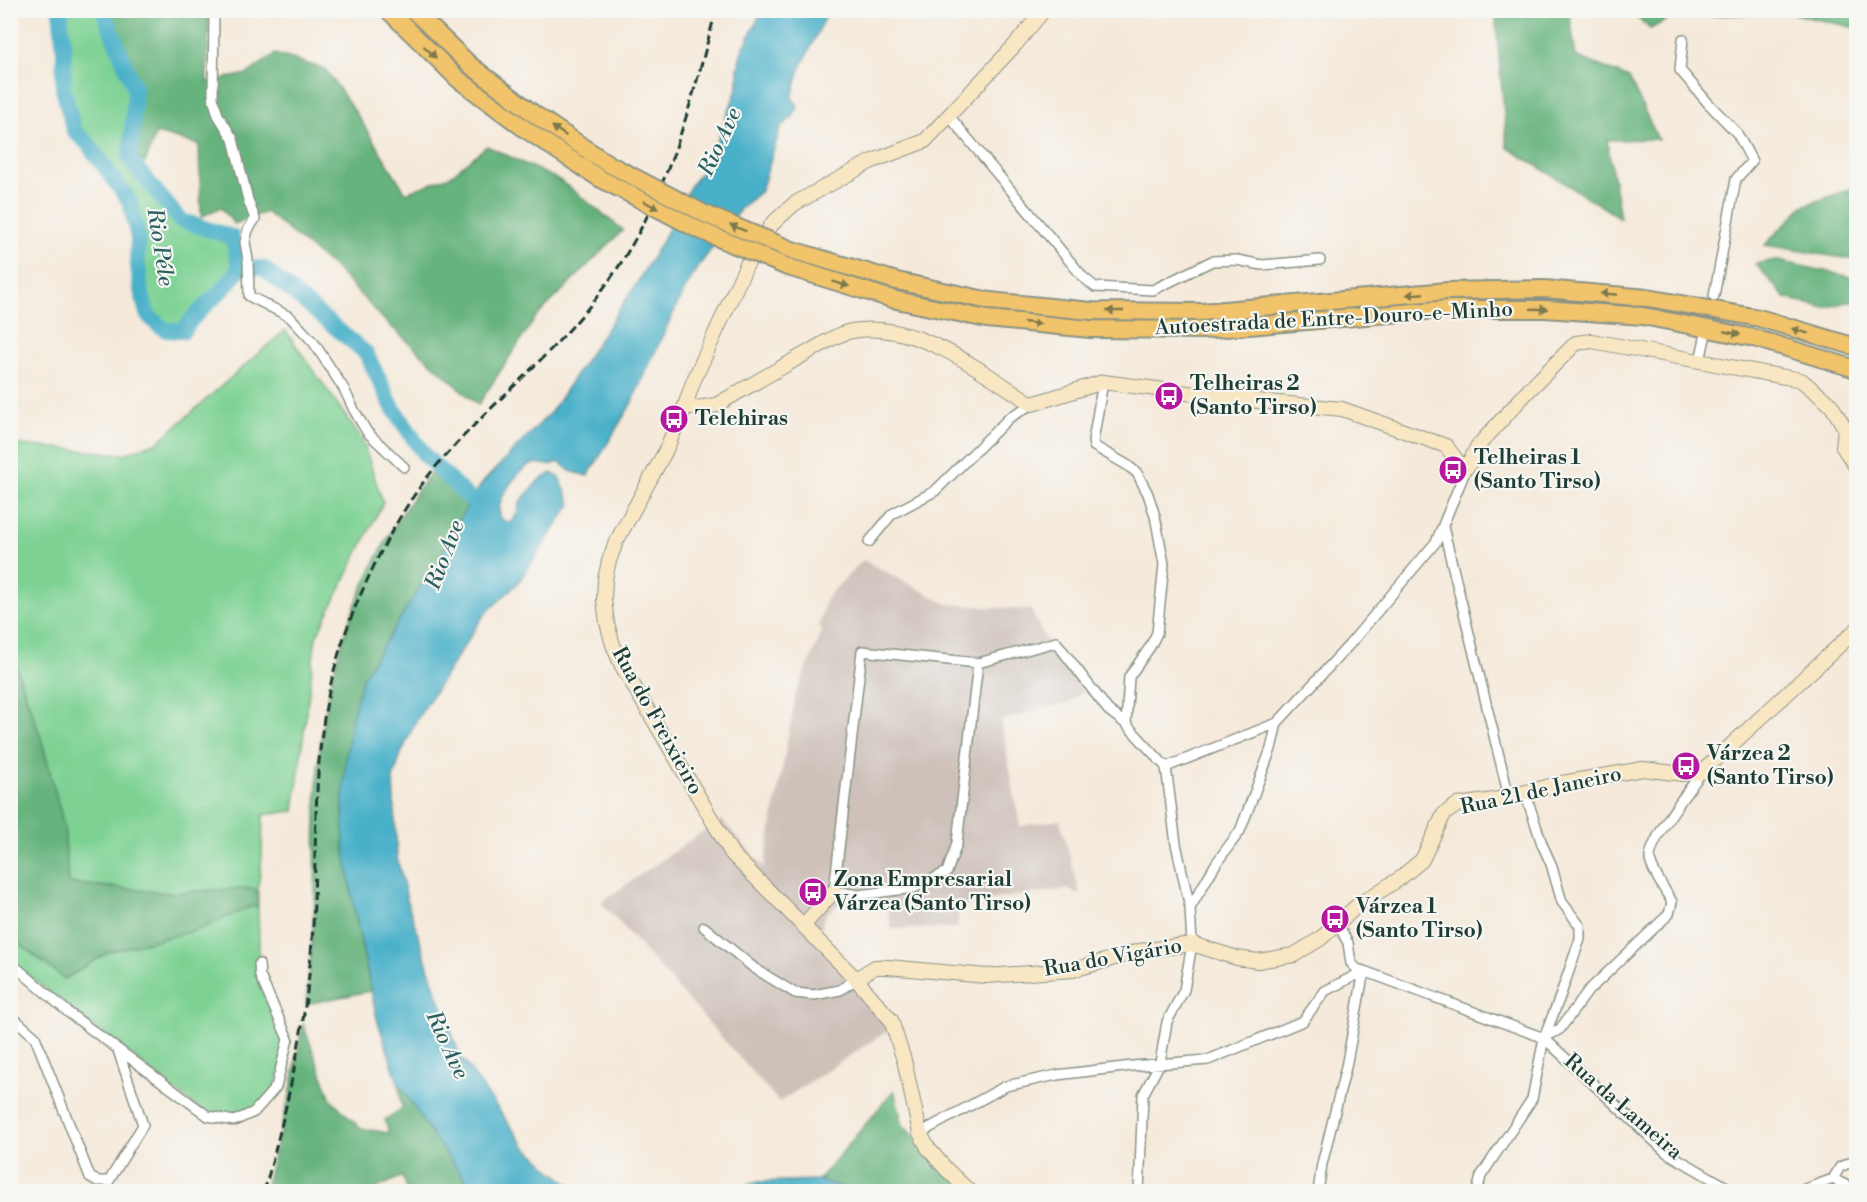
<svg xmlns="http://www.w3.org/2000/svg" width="1867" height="1202" viewBox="0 0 1867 1202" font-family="'Libre Bodoni',serif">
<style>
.industrial{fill:#cec1ba}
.green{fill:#7dd193;stroke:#4e8764;stroke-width:1.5}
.forest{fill:#66b37d;stroke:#427858;stroke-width:1.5}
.water{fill:#4ab0c9;stroke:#34767e;stroke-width:1.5}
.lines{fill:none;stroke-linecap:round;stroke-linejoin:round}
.river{stroke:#4ab0c9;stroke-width:16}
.street-casing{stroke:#8a9387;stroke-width:12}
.secondary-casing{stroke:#8a9387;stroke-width:16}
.highway-casing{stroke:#8a9387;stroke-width:20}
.street{stroke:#fff;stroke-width:9}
.secondary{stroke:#f9e7c3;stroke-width:14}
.highway{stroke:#f1c36a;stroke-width:16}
.rail{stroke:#1f3d34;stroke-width:3;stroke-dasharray:9 4.5;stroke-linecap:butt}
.highway-bridge-casing{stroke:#8a9387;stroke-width:20;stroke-linecap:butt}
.highway-bridge{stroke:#f1c36a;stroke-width:16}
.oneway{fill:#7d794c}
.labels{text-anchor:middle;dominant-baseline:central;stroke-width:4.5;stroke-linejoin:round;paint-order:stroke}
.street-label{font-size:21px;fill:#1f3d34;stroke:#f6f6f2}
.poi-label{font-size:21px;font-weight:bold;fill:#1f3d34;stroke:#f6f6f2;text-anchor:start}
.water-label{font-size:22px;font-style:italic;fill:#2c6061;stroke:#f6f6f2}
</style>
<rect width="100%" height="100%" fill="#f6f6f2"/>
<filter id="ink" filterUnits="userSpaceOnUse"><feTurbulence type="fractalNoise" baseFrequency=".0167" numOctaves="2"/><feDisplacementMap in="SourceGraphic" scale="12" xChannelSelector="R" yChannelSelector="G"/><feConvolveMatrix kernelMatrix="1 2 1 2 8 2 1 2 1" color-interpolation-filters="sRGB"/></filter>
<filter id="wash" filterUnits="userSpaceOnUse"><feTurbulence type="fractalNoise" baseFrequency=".008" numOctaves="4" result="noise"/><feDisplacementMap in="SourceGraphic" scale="24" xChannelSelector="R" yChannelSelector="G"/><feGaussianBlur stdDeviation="1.35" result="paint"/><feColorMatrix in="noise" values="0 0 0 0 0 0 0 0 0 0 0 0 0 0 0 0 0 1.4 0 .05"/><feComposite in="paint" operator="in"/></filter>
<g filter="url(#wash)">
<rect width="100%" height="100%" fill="#f5e9da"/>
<!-- industrial -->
<path class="industrial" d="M863,560L947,604L1031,610L1044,637L1083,692L1067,704L1041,708V709L1001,721L1020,826L1060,820L1080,894L1068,889L995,899L959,907L957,928L891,929L887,902L838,905L826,914L822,924L818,946L875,1007L889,1030L779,1102L601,902L721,819L764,867L796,693L822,632L819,625L826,598Z"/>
<!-- green -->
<path class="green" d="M60,11H103L135,89L130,160L180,220L232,237L240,268L227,285L192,319L183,331L166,330L147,314L141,291L137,258L138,238L130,202L88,144L74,131L63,89L64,53Z
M285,330L362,439L383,503L316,637L294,811L263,815L262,857L258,890L245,888L169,893L68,883L64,826L41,738L11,651L10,444L124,454L158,442Z
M252,906L258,907L260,976L288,1039L276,1087L254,1112L234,1121L208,1116L11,962L10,937L65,979L108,952L200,929Z"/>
<!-- forest -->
<path class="forest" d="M105,11H209L207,82L247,74L275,54L325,69L356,113L406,193L450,176L487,146L561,181L623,230L536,317L478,405L387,323L337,270L266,212L234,224L221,207L201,217L199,145L156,133L145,163L134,154L140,82Z
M1495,11H1569L1576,56L1629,78L1658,139L1607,140L1620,218L1507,147Z
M1630,11H1856V28L1790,13L1673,17L1650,29Z
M1856,187V260L1765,245L1803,206Z
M1775,260L1856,278V300L1825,308L1785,298L1756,264Z
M438,464L470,500L447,545L363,677L343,797L344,845L354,907L371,991L306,1004C309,970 313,935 315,900C316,844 314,788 322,732C335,636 376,539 438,464Z
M10,652L41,738L64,826L68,883L169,893L245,888L258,890V907L252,906L200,929L108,952L65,979L11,937Z
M303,1024L331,1099L360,1128L389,1133L385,1120L402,1108L398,1082L474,1191H407L402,1176L371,1191L264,1192L290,1095Z
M894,1090L903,1125L966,1191H852L819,1180Z"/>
<!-- water -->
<path class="water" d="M762,11H828L799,72L792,98L798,106L793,117L781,126L761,191L741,208L696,270L678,303L630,406L588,476L570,471L559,462C544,469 544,461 532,464C519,468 500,496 499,509C499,513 501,516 501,519L507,522H512L517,514L520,502L538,481L551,473L559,477L571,504L517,584L484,615L417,719L401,754L393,779L397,857L408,904L433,982L460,1056L524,1145L551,1170L579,1191H474L433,1137L398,1082L377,1019L354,907L344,845L343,797L346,757L352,717L363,677L447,545L470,500L485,480L551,412L637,283L665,236L691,185L710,160L738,86V68L741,53Z
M819,1180L852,1191H730L755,1182Z"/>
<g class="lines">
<!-- river -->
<path class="river" d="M60,10L64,53L63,89L74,131L88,144L130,202L138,238L137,258L141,291L147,314L157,324L166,330L183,331L192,319L227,285L240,268
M103,10L135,89L130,160L180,220L232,237L240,268H263L366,353L393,408L426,457L485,513"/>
</g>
</g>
<g filter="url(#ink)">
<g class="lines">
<!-- street casing -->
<g class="street-casing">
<path id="street" d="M214,10L213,98L218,115L233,139L248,200L255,219L248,230L245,242L248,260L249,296L290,317L314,343L344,389L354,410L367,432L404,467
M1683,39L1680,70L1708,103L1737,133L1752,161L1736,179L1714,296
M949,116L1083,277L1095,287L1153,290L1212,261L1237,260L1262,265L1320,260
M1700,361L1705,338
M1103,382L1093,441L1094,446L1127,465L1137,473L1148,494L1155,516L1164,564L1157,633L1150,647L1129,677L1126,724
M1443,527L1509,797
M869,542L892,514L935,491L1009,418L1032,404
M978,663L957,843L947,872L914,888L858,895L834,891L862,651L978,663L1056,642L1108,710L1126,724L1166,767
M1190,908L1176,844L1166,767L1277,723
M704,927L754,968L795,993L814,995L840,990L856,979
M10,962L69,1013L208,1116L234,1121L254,1112L276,1087L288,1039L260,976L259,964
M10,1015L35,1037L90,1177L97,1181H109L143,1125L118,1050
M1544,1038L1560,1029L1588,991L1669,914L1672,902C1666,891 1652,872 1650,860C1648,842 1690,788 1702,772
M920,1133L1006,1086L1057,1075L1132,1066L1208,1060L1303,1021L1325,991L1364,971L1544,1038L1666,1152L1735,1192
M1833,1179L1840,1167L1856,1160
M1139,1192L1143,1095L1160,1063L1167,1022L1184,990L1192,944L1190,908L1217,862L1240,831L1271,749L1277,723L1349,645L1436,542L1467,467
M1318,1192L1322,1164L1346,1067L1364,971L1357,969L1351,963L1348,943L1338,924
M1477,1192L1481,1176L1532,1099L1544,1038L1561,994L1580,939V926L1562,902L1551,864L1542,844L1525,792
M1797,1192L1833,1179L1856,1190"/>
</g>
<!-- secondary casing -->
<g class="secondary-casing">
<path id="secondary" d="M685,406L697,408L716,405L831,339C837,336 845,332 852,331C916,320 981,371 1032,404L1103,382L1226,398L1342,409L1446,446L1458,462L1467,467L1477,447L1529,390L1576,343L1592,341L1801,380L1831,405L1845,428L1843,447L1856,467
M803,926L834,891
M856,979L875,967H888L986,976L1073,970L1139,951L1192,944L1237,958L1258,961L1294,955L1320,939L1358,905L1399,879L1422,860L1444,814L1457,805L1494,800L1562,783L1643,769L1682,774L1702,772L1856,630
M970,1192L945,1168L928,1148L920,1133L904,1060L891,1020L856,979L732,854L622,666L613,645L607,623L604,600L605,579L609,561L616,542L665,452L685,406L693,382L746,266L772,224L794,204L870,162L925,141L1015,45L1044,10"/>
</g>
<!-- highway casing -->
<g class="highway-casing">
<path id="highway" d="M388,10L458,79L525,129L599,178
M413,10L470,65L534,114L607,163
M792,250L897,281L990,301L1091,311L1201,312L1448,291L1544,289L1648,298L1759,318L1856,347
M785,266L892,299L987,319L1090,329L1202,330L1449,309H1545L1643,316L1754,338L1856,369"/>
</g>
<!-- street -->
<use href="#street" class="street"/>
<!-- secondary -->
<use href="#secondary" class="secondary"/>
<!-- highway -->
<use href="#highway" class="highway"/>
<!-- rail -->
<path class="rail" d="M264,1192C286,1112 304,1036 311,954C317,887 313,819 320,751C325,695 340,639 364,587C383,545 407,500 438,464C489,405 552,356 600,293C665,207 689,112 716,10"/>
<!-- highway-bridge casing -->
<g class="highway-bridge-casing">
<path id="highway-bridge" d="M607,163L705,214L792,250
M599,178L697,229L785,266"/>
</g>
<!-- highway-bridge -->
<use href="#highway-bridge" class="highway-bridge"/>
</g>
<!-- one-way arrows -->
<defs><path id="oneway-solid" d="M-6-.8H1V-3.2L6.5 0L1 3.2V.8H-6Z" transform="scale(1.5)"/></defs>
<g class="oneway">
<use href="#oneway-solid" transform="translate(430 52) rotate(44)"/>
<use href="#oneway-solid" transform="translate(559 131) rotate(-146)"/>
<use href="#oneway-solid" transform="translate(651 205) rotate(28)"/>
<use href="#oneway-solid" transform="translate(738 228) rotate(-158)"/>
<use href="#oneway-solid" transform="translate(841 284) rotate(17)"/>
<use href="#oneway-solid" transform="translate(1415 294) rotate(175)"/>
<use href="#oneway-solid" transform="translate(1609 294) rotate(-175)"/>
<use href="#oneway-solid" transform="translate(1539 309) rotate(1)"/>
<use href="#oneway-solid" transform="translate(1115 311) rotate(-180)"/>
<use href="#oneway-solid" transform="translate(1032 323) rotate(6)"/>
<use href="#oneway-solid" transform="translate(1800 331) rotate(-163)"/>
<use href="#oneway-solid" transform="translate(1732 333) rotate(11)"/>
</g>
</g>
<!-- icons -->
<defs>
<g id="bus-disc" transform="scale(1.5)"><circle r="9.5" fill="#b5179e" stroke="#f6f6f2"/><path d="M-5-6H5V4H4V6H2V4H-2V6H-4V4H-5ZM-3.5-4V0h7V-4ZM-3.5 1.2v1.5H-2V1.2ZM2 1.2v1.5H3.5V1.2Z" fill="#fff"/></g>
</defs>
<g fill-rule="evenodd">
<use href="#bus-disc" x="1169" y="396"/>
<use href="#bus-disc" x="674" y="419"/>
<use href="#bus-disc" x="1453" y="470"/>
<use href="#bus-disc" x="1686" y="766"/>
<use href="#bus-disc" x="813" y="892"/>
<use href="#bus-disc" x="1335" y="919"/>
</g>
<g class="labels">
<!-- street labels -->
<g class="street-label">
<text transform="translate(1334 319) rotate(-3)">Autoestrada de Entre-Douro-e-Minho</text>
<text transform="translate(657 721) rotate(61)">Rua do Freixieiro</text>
<text transform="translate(1541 791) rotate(-12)">Rua 21 de Janeiro</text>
<text transform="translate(1113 958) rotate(-10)">Rua do Vigário</text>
<text transform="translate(1623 1107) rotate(41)">Rua da Lameira</text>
</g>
<!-- poi labels -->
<g class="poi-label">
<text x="1190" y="384">Telheiras 2<tspan x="1190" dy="24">(Santo Tirso)</tspan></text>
<text x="695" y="419">Telehiras</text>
<text x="1474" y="458">Telheiras 1<tspan x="1474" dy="24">(Santo Tirso)</tspan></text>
<text x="1707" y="754">Várzea 2<tspan x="1707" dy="24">(Santo Tirso)</tspan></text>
<text x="834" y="880">Zona Empresarial<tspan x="834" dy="24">Várzea (Santo Tirso)</tspan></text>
<text x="1356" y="907">Várzea 1<tspan x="1356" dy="24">(Santo Tirso)</tspan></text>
</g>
<!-- water labels -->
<g class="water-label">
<text transform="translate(720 142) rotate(-65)">Rio Ave</text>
<text transform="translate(160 247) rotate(81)">Rio Péle</text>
<text transform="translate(445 555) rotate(-69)">Rio Ave</text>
<text transform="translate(447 1045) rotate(65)">Rio Ave</text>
</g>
</g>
<!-- margin -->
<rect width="1867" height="1202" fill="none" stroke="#f6f6f2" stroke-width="36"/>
</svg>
